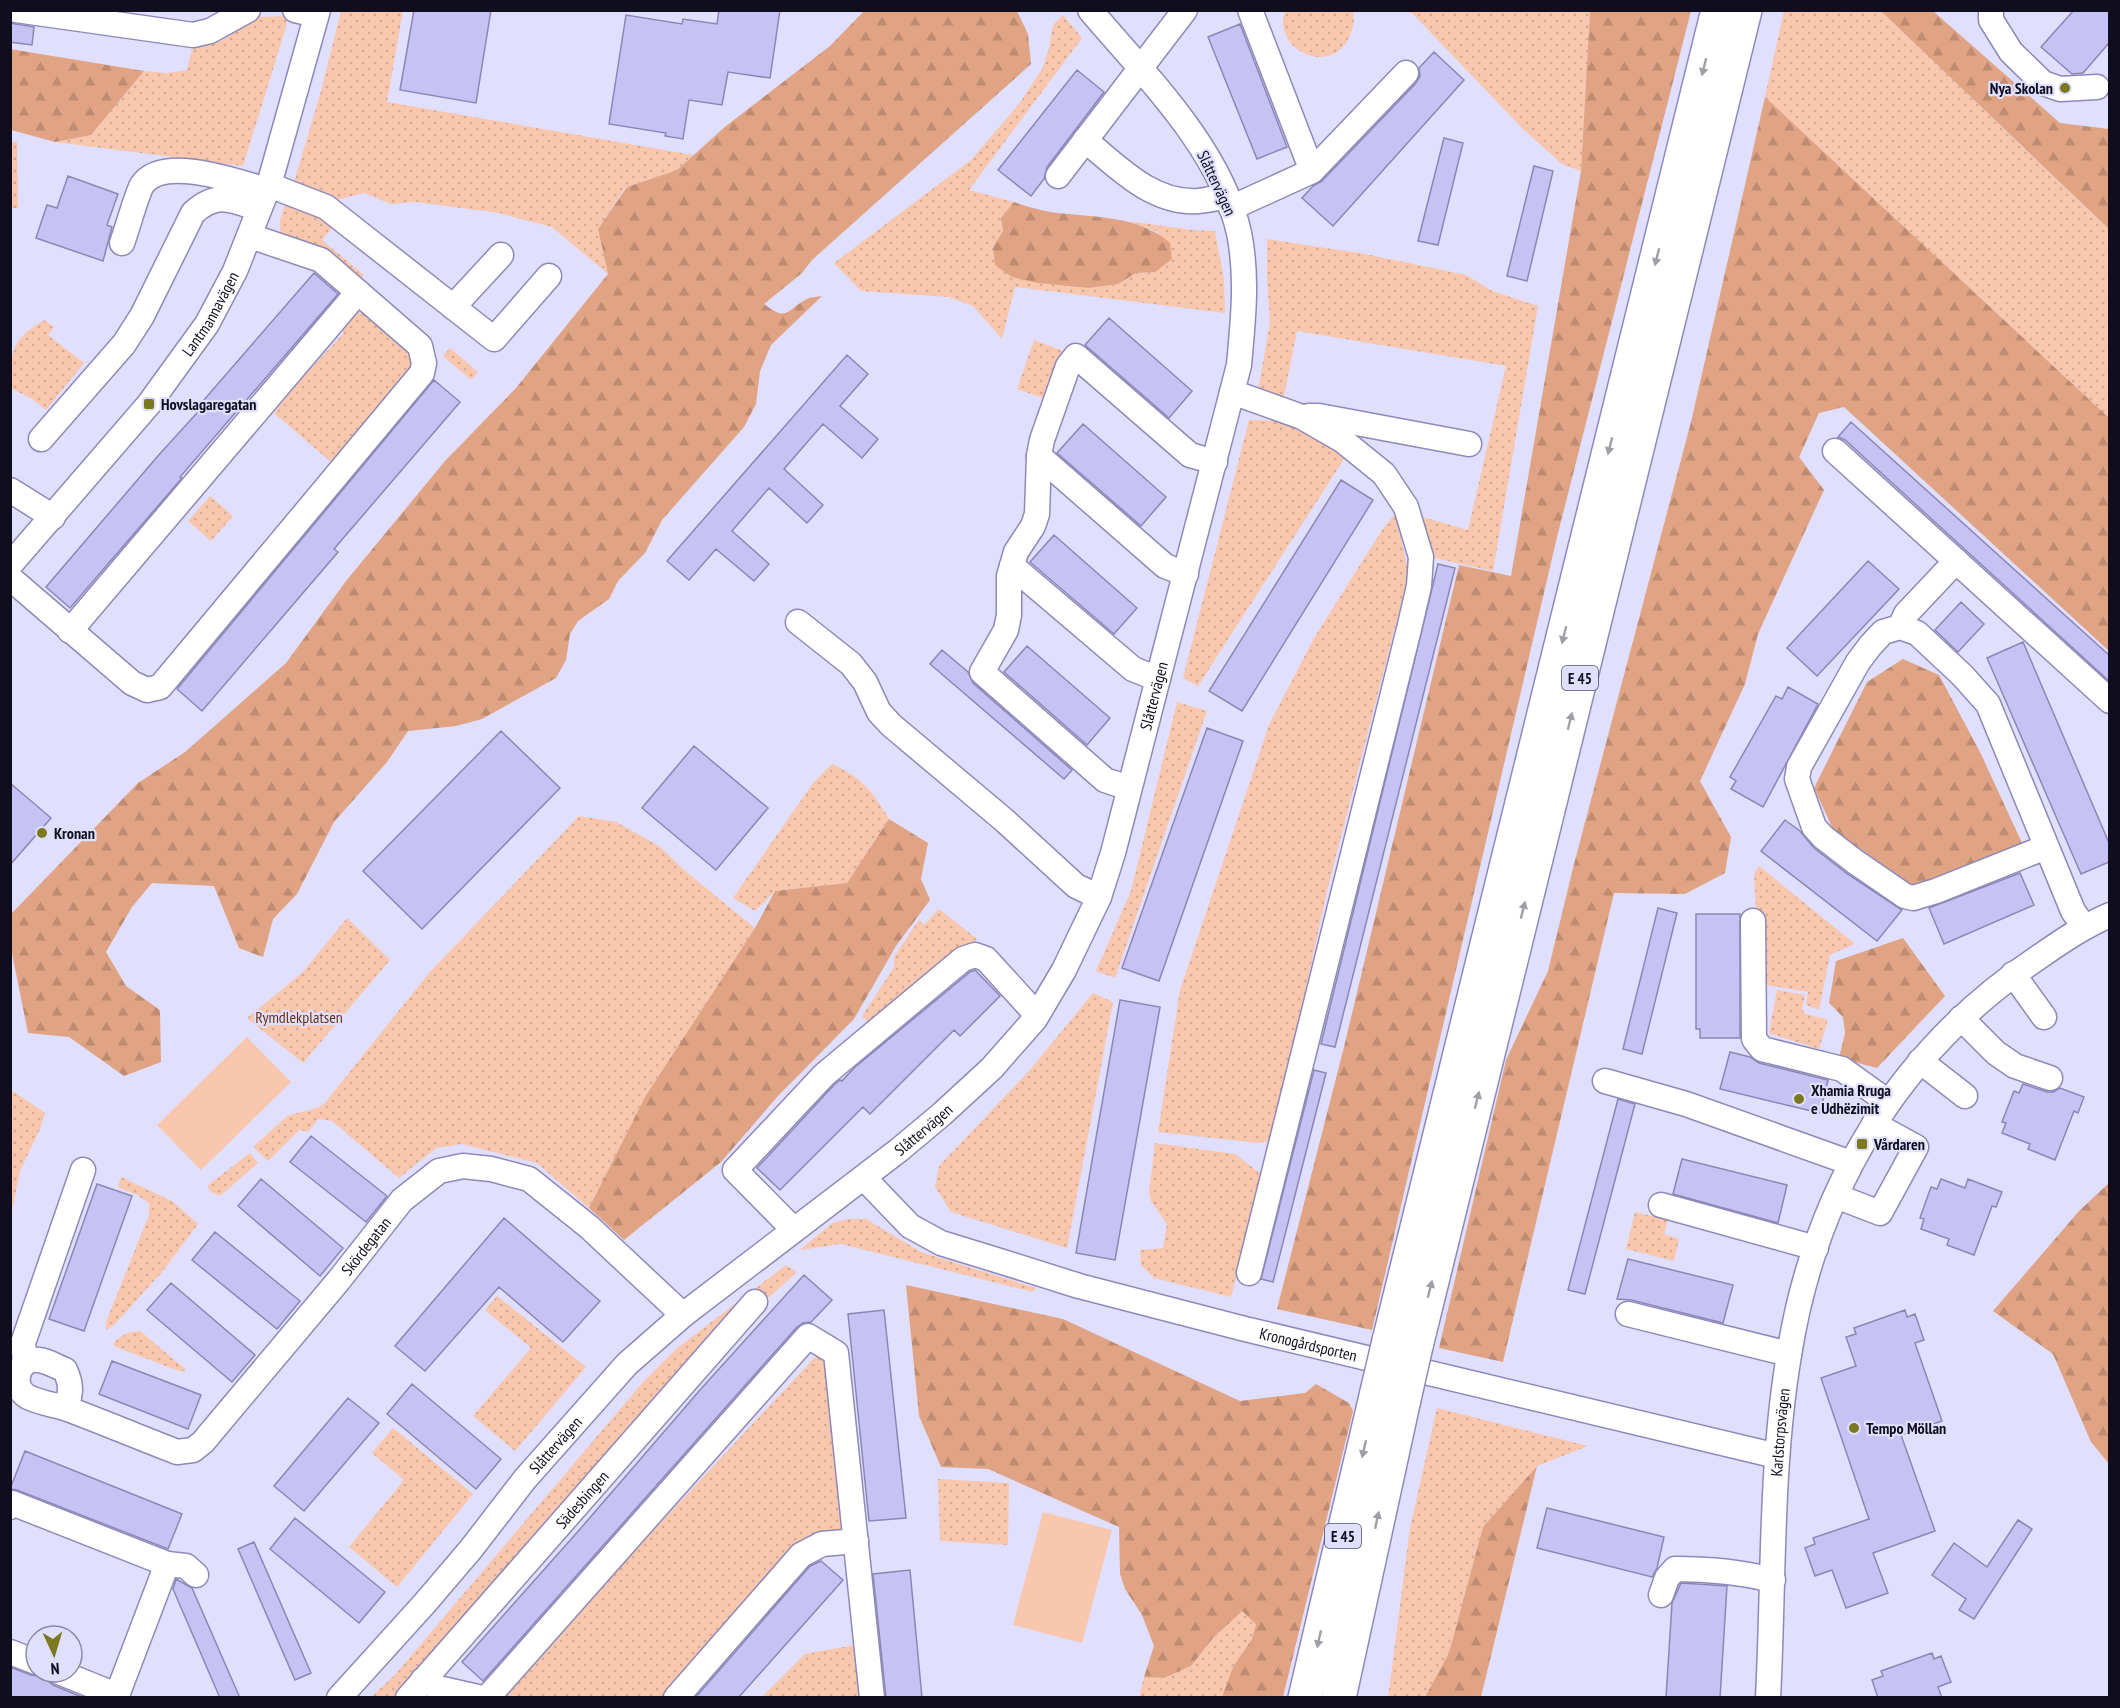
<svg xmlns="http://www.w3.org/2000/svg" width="2120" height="1708" viewBox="0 0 2120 1708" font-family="'PT Sans Narrow',sans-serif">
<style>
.green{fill:url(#green-dots)}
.forest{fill:url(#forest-firs)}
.pitch{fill:#f8c7ad}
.building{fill:#c6c2f4;stroke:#8b86b5;stroke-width:1.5}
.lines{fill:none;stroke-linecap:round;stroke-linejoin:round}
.minor-casing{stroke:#8e89b8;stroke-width:27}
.highway-casing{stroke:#8e89b8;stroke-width:36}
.minor{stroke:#fff;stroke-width:24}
.highway{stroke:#fff;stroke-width:33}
.highway-bridge-casing{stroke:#8e89b8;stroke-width:36;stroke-linecap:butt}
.highway-bridge{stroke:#fff;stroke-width:33}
.oneway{fill:#9f9ea5}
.poi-dot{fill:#7a7920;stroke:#e1dffe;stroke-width:2}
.labels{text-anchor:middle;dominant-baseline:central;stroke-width:4.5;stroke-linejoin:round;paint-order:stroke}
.shield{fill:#e1dffe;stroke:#4e4c61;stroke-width:1.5}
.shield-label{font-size:15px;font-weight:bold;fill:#0f0d1e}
.poi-label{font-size:16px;font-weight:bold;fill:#0f0d1e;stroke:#e1dffe;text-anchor:start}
.street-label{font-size:16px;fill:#0f0d1e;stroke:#e1dffe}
.park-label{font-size:16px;fill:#69320e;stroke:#e1dffe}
</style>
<defs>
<pattern id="green-dots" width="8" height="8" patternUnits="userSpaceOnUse" patternTransform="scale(1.5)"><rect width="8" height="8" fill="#f8c7ad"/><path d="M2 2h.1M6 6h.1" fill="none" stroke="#d3aa94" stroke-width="1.8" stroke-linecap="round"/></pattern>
<pattern id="forest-firs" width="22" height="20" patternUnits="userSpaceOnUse" patternTransform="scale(1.5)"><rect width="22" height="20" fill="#e0a383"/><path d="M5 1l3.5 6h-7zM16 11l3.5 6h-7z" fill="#bf8b71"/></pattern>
</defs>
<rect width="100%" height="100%" fill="#e1dffe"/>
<!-- green -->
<path class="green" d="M1285,10L1353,11C1355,20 1353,29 1349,38C1329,77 1272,50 1285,10Z
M341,11H403L387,102L693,155L677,170L626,187L598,229L608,274L552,227L499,213L416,202L391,204L364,193L337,200L294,182L321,91Z
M1410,11H1590L1581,171L1562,164L1523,129Z
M1784,11H1881L2109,229V418L1765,97Z
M1063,15L1082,38L969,190L1014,202L1001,218L1003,231L993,247L1089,288L1118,284L1136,273L1155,272L1158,232L1128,221L1192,230L1215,231L1224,280L1225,313L1015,287L1002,339L973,306L949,297L861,291L834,263L971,160L1019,104L1042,69L1049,48L1053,25Z
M287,16L286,27L243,166L55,142L91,135L144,71L167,73L187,70L192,49L221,41L259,17Z
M10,142H17L18,208H11Z
M286,202L324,217L334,226L322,240L364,275L359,281L315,249L281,233C277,223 283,211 286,202Z
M1267,239L1365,254L1466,275L1492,291L1538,306L1493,571L1425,556L1419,516L1468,530L1506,366L1297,331L1283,401L1258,390L1270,323L1267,277Z
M355,312L362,313L370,318L407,349L413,368L331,462L274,413L298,382L343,334L342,328Z
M44,320L54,327L48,335L84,363L46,410L31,398L10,388C10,352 11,340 44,320Z
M1034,340L1066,352L1049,400L1017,389Z
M450,348L478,372L471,380L443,356Z
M1249,420L1281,421L1346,456L1198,686L1183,678Z
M210,496L233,516L211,541L188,521Z
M1395,514L1409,573L1327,891L1275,1132L1269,1141L1259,1143L1158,1132L1180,990L1269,725L1314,638L1382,530Z
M1177,702L1207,711L1115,978L1096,971L1131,891Z
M832,764C863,778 872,791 889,819L847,883L775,891L755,911L733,898L813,783Z
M579,816L616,822L659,846L685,871L755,928L645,1097L589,1208L537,1163L462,1144L436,1148L399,1178L332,1121L318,1119L308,1132L300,1130L295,1134L268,1161L253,1147L287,1116L316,1108L324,1104L429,973Z
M1759,866L1855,944L1830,955L1819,1010L1806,1005L1808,992L1760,984L1754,875Z
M939,909L977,939L971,946L872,1026L862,1016L894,967V957L919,920L924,925Z
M347,918L390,960L303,1063L247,1018L303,972Z
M1777,990L1805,995L1802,1010L1806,1014L1828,1020L1819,1049L1769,1033Z
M1093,993L1113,1002L1067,1248L951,1212L935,1187L939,1166L1029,1071Z
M11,1090L45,1113L40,1129L20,1171L11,1216Z
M1155,1143L1235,1154L1262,1175L1231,1297L1154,1278L1141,1265L1140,1250L1163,1248L1167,1224L1151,1201L1149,1191Z
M250,1153L258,1163L220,1196L211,1192L207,1186Z
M121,1177L172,1201L198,1224L163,1271L114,1325L106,1330V1322L149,1215V1203L137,1195L118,1187Z
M1635,1212L1668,1220L1664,1234L1679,1239L1674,1261L1626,1249Z
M849,1219H866L921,1252L1036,1288L1033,1292L841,1244L800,1250L832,1223Z
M786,1265L797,1272L678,1379L396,1697L370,1698L394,1676L643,1382L676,1349Z
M497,1296L586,1367L515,1451L473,1416L531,1348L485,1310Z
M140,1331L185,1369V1371H179L116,1347L113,1344C120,1335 129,1332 140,1331Z
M816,1356H830L851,1529L810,1539L668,1697L497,1698Z
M1437,1408L1588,1446L1537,1466L1483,1527L1449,1653L1425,1697L1388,1698L1410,1528Z
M393,1428L473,1494L397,1587L349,1547L404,1480L372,1453Z
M938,1479L1009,1483L1008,1545L940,1541Z
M1242,1610L1256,1623L1252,1639L1233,1667L1222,1697L1139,1698L1144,1677L1164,1678L1191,1666L1213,1638Z
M860,1644L865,1697L761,1698L805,1654Z"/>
<!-- forest -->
<path class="forest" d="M864,11H1017L1028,34L1031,64L812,260L802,273L764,304C788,323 787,309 807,299C811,297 818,297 822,296L771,345L760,371L756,404L744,427L662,520L645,553L618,581L609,599L578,621L570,634L566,660L556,678L482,719L456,726L408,731L387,762L334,822L297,894L273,919L263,957L239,948L214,886L152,883L132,907L106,952L126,986L160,1010L161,1062L124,1076L69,1037L28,1033L11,948V914L138,783L185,752L286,663L346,581L445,461L516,388L608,274L598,229L627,187L677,170L726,126L830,46Z
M1590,11H1691L1557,537L1372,1330L1277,1309L1344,1047L1459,565L1511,576L1581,171Z
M1881,11H1933L2060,123L2109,129V229Z
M10,49L144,71L91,135L55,142L11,130Z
M1765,97L2109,418V651L1844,407L1819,413L1799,457L1824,490L1758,634L1745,684L1700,781L1731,837L1725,873L1685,894L1614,893L1503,1362L1439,1348L1506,1060L1548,971L1574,864L1691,422Z
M1014,202C1026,206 1038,210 1050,212C1092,218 1137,214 1170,243L1172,259L1155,272L1136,273L1118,284L1089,288L1038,283L1012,277L995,265L993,247L1003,231L1001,218Z
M1903,659L1939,675L1980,752L2023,845L1913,887L1833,829L1814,788L1867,682Z
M889,819L928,843L921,879L930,900L896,946L854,1019L778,1096L721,1162L624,1240L589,1208L645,1097L755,928L775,891L847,883Z
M1903,938L1945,996L1877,1068L1839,1058L1845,1033L1843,1017L1829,1003L1836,961Z
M2109,1183V1464L2091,1442L2053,1354L1993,1311L2079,1211Z
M906,1285L1063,1319L1240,1401L1305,1393L1316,1384L1349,1403L1353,1411L1283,1697H1222L1233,1667L1252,1639L1256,1624L1242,1611L1213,1638L1191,1666L1164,1678L1144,1677L1154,1646L1142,1615L1125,1589L1120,1574L1119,1527L988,1469L941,1467L919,1416Z
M1537,1466L1481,1697H1425L1449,1653L1483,1527Z"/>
<!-- pitch -->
<path class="pitch" d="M247,1037L291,1082L201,1170L157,1125Z
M1043,1512L1112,1530L1082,1643L1013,1625Z"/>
<!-- building -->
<path class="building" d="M414,10H491L476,103L400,90Z
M719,10H780L770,78L728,72L722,105L689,100L683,139L665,136L666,133L609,124L626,15L682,24L683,19L717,24Z
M2074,10H2109V43L2083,73L2072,74L2041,47Z
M10,23L34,27L32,45L10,42Z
M1240,24L1287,147L1257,159L1208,37Z
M1434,52L1464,80L1333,226L1302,198L1313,186L1322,181L1416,83L1420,76L1419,68Z
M1077,70L1104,92L1047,167L1044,179L1031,196L998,170Z
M1444,138L1463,143L1438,245L1418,241Z
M1534,166L1553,171L1527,281L1507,276Z
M68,176L118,194L107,225L112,227L103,261L36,238L47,205L57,208Z
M314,273L338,294L180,477L182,478L70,608L46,587L157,457L206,403L203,401Z
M1109,318L1192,391L1169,418L1085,345Z
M847,355L868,374L840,406L878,439L862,458L823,424L784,469L823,505L807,523L769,488L732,531L769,564L754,581L716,549L689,580L667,561Z
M434,380L460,402L334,549L338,552L202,711L177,689Z
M1851,422L2109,655V681L1845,440L1838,437Z
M1083,424L1166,497L1141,526L1057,453Z
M1341,480L1373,500L1242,711L1209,691Z
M1054,535L1137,608L1114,634L1030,562Z
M1868,561L1899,589L1817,676L1787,648Z
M1438,564L1455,568L1335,1047L1321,1044Z
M1961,602L1984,624L1958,652L1935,630Z
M2023,642L2109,843V862L2081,874L1987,658Z
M1027,646L1110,718L1087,745L1004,672Z
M942,650L968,672L973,683L1072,770L1064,779L930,664Z
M1788,687L1818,704L1763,807L1731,789L1736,781L1730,777L1776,696L1782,699Z
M1207,728L1243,741L1159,981L1122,968Z
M501,731L560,788L422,929L363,871Z
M694,746L768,808L716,870L642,808Z
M10,783L51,818L10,865Z
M1785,820L1800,831L1814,848L1846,873L1902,910L1877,941L1761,851Z
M2020,873L2034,905L1944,944L1929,908Z
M1658,908L1677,913L1642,1054L1623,1049Z
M1696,914H1740V1038H1700V1029H1696Z
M975,970L1000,996L960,1036L954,1030L870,1114L863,1107L780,1190L757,1168L834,1085L840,1080L842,1081L854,1068L970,972Z
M1120,1000L1160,1007L1115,1260L1076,1253Z
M1730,1052L1750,1057L1759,1063L1828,1080L1820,1113L1720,1089Z
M1314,1070L1326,1073L1273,1282L1261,1279Z
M2023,1084L2047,1092H2053L2060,1088L2084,1097L2078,1113L2074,1111L2055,1160L2028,1149L2030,1144L2002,1133L2006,1123L2002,1122L2014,1091L2019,1093Z
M1618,1099L1635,1104L1585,1294L1568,1290Z
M311,1136L387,1196L366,1222L290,1162Z
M1682,1159L1787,1185L1778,1223L1673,1194Z
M261,1179L343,1248L320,1276L238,1206Z
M1941,1179L1965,1188L1968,1179L2002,1192L1996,1207L1992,1206L1974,1255L1947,1245L1949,1239L1921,1229L1924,1219L1920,1218L1931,1187L1937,1189Z
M97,1184L132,1196L84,1331L49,1319Z
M504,1218L600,1301L563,1342L499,1287L425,1371L395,1346Z
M215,1232L300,1301L277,1329L192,1260Z
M1628,1259L1733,1285L1723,1323L1631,1300L1617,1299Z
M804,1275L832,1300L811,1322L803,1323L797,1327L483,1681L462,1662L581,1528L700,1390Z
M171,1283L255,1355L232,1382L147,1310Z
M884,1310L906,1518L869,1521L848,1314Z
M1905,1310L1907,1317L1915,1314L1924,1340L1915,1343L1942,1421L1901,1435L1935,1531L1873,1553L1888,1593L1846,1608L1832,1570L1815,1576L1805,1548L1815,1544L1813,1538L1869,1519L1821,1378L1856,1366L1846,1337L1856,1334L1854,1328Z
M112,1361L201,1395L188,1429L99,1394Z
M412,1384L501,1459L476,1489L387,1414Z
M348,1398L379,1423L304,1511L274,1486Z
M25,1451L182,1514L168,1549L17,1490L10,1489Z
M1547,1508L1664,1537L1657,1568L1652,1577L1537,1548Z
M295,1518L385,1592L359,1623L270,1549Z
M2018,1520L2032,1529L1974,1619L1959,1610L1966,1599L1932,1575L1954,1543L1987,1567Z
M254,1542L311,1673L295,1680L238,1549Z
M821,1561L843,1580L738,1698H695L810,1566Z
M910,1570L922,1698H886L873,1574Z
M176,1579L192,1588L240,1698H220L173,1589Z
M1681,1583L1727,1586L1720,1698H1666L1672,1603Z
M1932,1653L1934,1659L1941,1656L1951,1682L1938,1687L1942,1698H1878L1872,1680L1883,1676L1881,1671Z
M10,1667L31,1675L39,1676L45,1673L47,1680L53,1685L84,1698H10Z"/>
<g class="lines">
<!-- minor casing -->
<g class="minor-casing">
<g id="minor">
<path d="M16,10L193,35L210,31L248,10"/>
<path d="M295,10L316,15"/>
<path d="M1250,10L1312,171"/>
<path d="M1991,10V20L2011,52L2043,83L2060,89L2097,87"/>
<path d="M1085,140C1118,167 1152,204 1198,201C1208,200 1217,198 1226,196"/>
<path d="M1058,176L1185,10"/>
<path d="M269,185L326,207L494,339L549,276"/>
<path d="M1231,208L1312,171L1406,73"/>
<path d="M122,243C127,230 136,196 142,185C163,154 238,182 267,190"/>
<path d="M453,307L501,255"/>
<path d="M1232,392L1302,417L1342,440L1384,474L1406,507L1421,557L1419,586L1409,629L1249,1273"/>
<path d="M1309,416H1319L1469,444"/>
<path d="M41,439L124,344L142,316L193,213C217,191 232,200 259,209"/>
<path d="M1835,451L2110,701"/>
<path d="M1039,456L1165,566L1186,574"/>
<path d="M10,490L53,517"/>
<path id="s1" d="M10,565L149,404L207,324L235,271L269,185L318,10"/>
<path d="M1012,566L1133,669L1158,679"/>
<path d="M10,578L132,683L147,690L160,687L422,373L424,363L420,346L321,260L250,236"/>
<path d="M798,622L851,664L865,682L879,712L891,725L1004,820L1076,886L1099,897"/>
<path d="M1900,627L1906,614L1956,561"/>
<path d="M70,631L358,292"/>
<path d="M1129,788L1105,780L982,672L1006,630L1009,615V576L1016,552L1033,526L1037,514L1039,456L1042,440L1068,366L1076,356L1190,455L1215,462"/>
<path d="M2046,847L1936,891L1913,898L1905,896L1854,861L1823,837L1814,827L1797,779L1799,767L1858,662L1870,646L1883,632L1900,627L1917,633L1962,675L1988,704L2073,911L2084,927"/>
<path d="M1753,921L1754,1039L1762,1049L1842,1069L1888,1102"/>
<path d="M2013,974L2044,1017"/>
<path d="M1961,1018L1996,1053L2015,1066L2050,1078"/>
<path d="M1920,1061L1965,1096"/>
<path d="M1605,1081L1686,1104L1851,1163"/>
<path id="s2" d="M864,1178L910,1226L941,1243L1006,1263L1079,1286L1245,1329L1777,1456"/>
<path d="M1836,1196L1880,1213L1916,1147L1874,1124"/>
<path d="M1661,1205L1816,1248"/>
<path d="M794,1230L735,1170L824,1075L963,959L975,955L986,959L1037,1015"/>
<path d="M1628,1314L1789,1354"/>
<path d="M25,1362L23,1343L83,1170"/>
<path id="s3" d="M66,1408C71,1393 72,1385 65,1370C57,1367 48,1361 39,1360C17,1357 10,1387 28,1397C40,1403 56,1405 68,1409C105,1423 141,1438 177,1452L193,1450L203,1442L339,1280L402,1200L439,1171L463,1166L491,1169L529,1179L589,1227L683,1315"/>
<path d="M10,1507L12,1503L167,1564L116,1698"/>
<path d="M167,1564L186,1566L196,1575"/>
<path d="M1661,1595L1667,1578L1675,1569C1708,1569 1741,1572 1773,1580"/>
<path d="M10,1652L36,1662"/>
<path d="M59,1672L116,1695"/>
<path d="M423,1680L438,1688L482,1698"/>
<path id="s4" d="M339,1698L425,1603L471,1549L525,1479L627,1364L683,1315L899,1150L942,1114L992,1068L1035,1019L1064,970L1099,897L1113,853L1239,365C1243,321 1248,277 1239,233C1221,149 1144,74 1090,10"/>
<path id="s5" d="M408,1698L755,1302"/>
<path d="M487,1698L808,1336L836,1353L872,1698"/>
<path d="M676,1698L801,1555L822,1544L856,1541"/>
<path id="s6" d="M1768,1698C1774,1584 1770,1468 1789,1355C1815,1190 1899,1050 2039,957C2062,941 2084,926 2110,915"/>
</g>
</g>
<!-- highway casing -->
<g class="highway-casing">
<path id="highway" d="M1389,1341L1718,10
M1416,1346L1745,10
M1305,1698L1377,1392
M1339,1698L1404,1399"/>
</g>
<!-- minor -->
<use href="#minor" class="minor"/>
<!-- highway -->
<use href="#highway" class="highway"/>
<!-- highway-bridge casing -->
<g class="highway-bridge-casing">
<path id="highway-bridge" d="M1377,1392L1389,1341
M1404,1399L1416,1346"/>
</g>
<!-- highway-bridge -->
<use href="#highway-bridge" class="highway-bridge"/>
</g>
<!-- one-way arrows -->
<defs><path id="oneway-solid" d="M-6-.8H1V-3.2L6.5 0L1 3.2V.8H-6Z" transform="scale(1.5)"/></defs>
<g class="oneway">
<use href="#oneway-solid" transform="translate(1704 67) rotate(104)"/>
<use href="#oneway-solid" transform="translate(1657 257) rotate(104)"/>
<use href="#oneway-solid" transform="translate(1610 446) rotate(104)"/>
<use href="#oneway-solid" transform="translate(1564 635) rotate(104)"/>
<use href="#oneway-solid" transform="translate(1570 721) rotate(-76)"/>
<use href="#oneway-solid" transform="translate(1523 910) rotate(-76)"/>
<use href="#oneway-solid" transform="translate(1477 1100) rotate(-76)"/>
<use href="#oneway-solid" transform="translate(1430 1289) rotate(-76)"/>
<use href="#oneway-solid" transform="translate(1364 1449) rotate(103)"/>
<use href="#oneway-solid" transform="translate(1377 1520) rotate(-78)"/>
<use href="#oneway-solid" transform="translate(1319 1639) rotate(103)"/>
</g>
<!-- markers -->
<g class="poi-dot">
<circle cx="2065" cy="88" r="6"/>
<rect x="143" y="398" width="12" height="12" rx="3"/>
<circle cx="42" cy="833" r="6"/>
<circle cx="1799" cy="1099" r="6"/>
<rect x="1856" y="1138" width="12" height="12" rx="3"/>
<circle cx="1854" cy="1428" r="6"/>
</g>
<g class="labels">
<!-- shield labels -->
<g class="shield">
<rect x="1562" y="666" width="36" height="24" rx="4.5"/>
<rect x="1325" y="1524" width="36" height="24" rx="4.5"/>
</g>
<g class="shield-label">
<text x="1580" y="678">E 45</text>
<text x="1343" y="1536">E 45</text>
</g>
<!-- poi labels -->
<g class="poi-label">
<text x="2053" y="88" text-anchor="end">Nya Skolan</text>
<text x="161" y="404">Hovslagaregatan</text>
<text x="54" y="833">Kronan</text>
<text x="1811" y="1090">Xhamia Rruga<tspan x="1811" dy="18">e Udhëzimit</tspan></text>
<text x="1874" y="1144">Vårdaren</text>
<text x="1866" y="1428">Tempo Möllan</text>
</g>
<!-- street labels -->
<g class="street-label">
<text transform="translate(1217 183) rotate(65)">Slåttervägen</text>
<text stroke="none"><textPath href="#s1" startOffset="322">Lantmannavägen</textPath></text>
<text stroke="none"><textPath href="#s4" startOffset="1323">Slåttervägen</textPath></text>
<text stroke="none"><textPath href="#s4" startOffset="819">Slåttervägen</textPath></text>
<text stroke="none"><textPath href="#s3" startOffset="564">Skördegatan</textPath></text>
<text stroke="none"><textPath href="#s2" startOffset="483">Kronogårdsporten</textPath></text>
<text stroke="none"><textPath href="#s6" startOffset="266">Karlstorpsvägen</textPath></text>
<text stroke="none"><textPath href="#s4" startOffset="333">Slåttervägen</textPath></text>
<text stroke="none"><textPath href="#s5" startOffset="264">Sädesbingen</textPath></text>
</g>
<!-- park labels -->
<g class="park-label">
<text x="299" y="1017">Rymdlekplatsen</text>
</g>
</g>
<!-- border -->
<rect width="2120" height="1708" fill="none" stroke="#0f0d1e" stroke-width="24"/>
<!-- north arrow -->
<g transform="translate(54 1654) rotate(176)"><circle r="28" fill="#e1dffe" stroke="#8d8ba4" stroke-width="1.5"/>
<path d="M0-4.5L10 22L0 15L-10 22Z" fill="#7a7920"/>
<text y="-9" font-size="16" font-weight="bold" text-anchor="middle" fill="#0f0d1e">N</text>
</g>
</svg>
